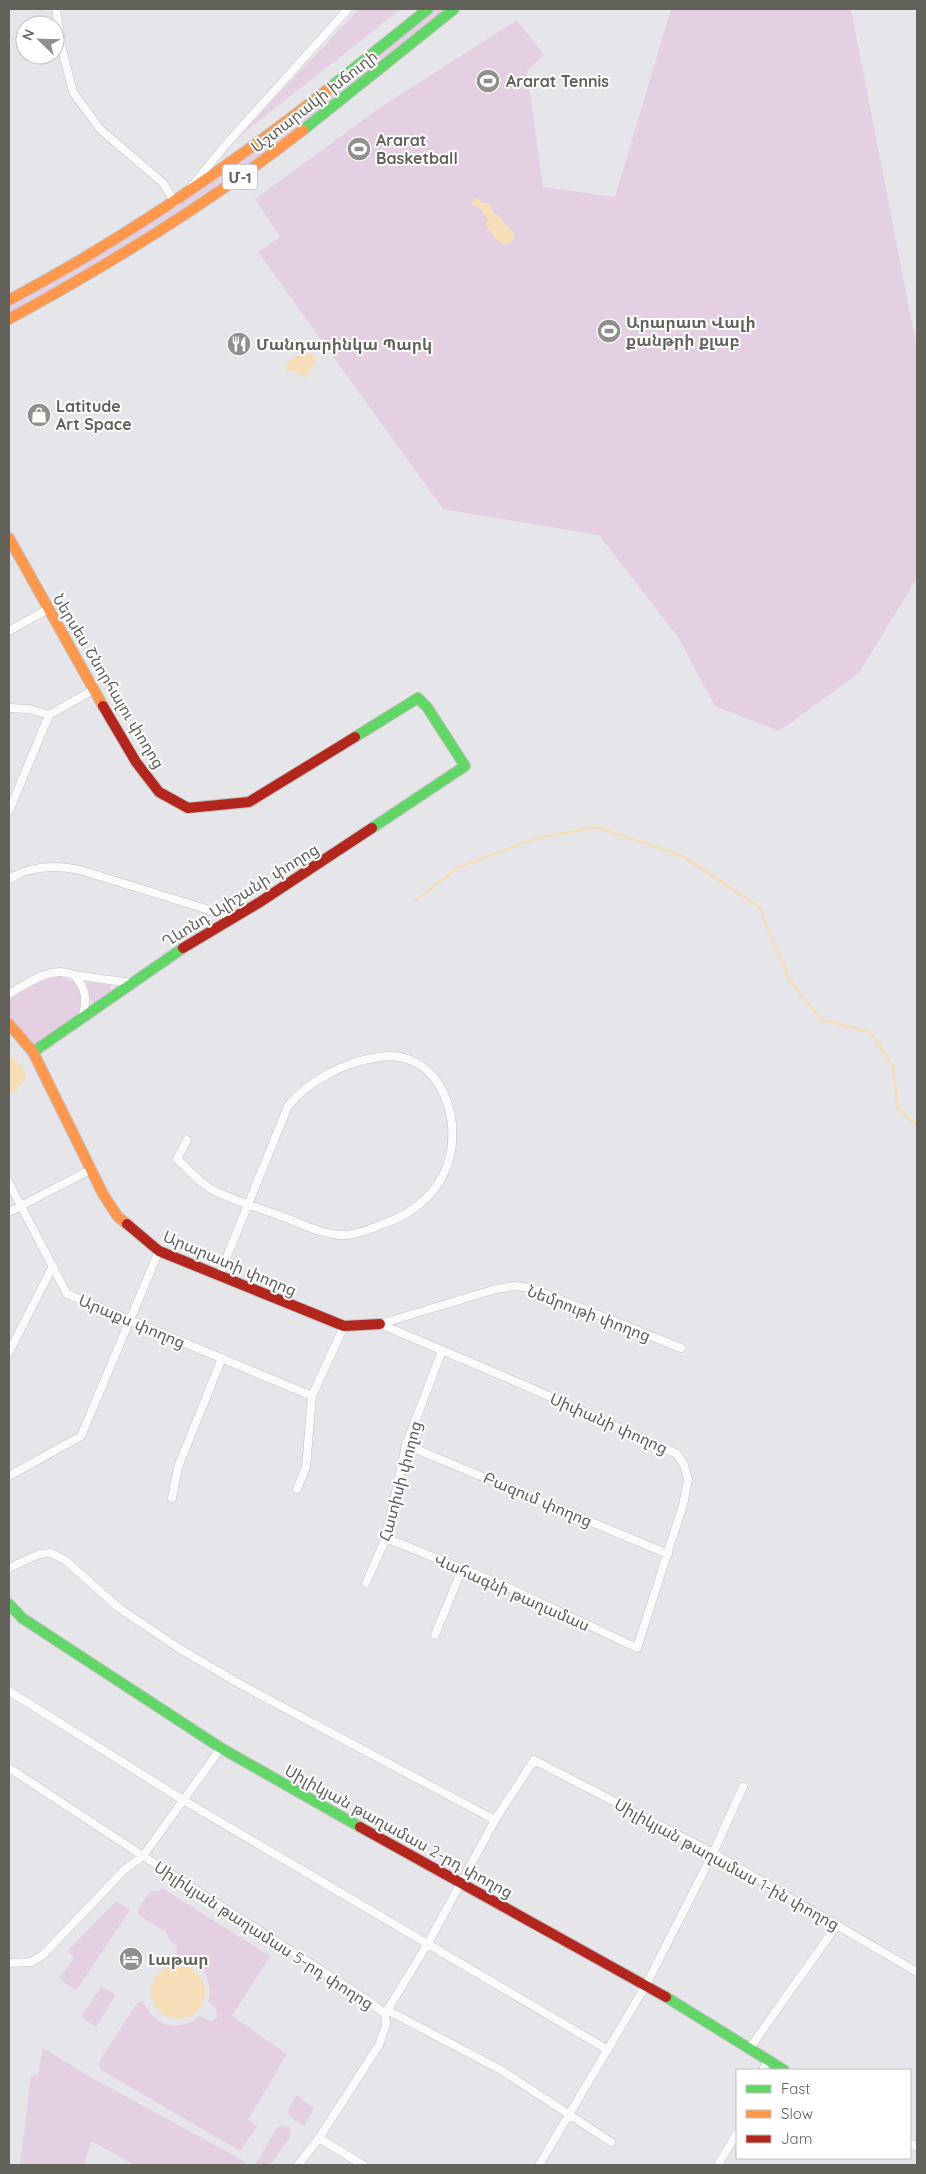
<svg xmlns="http://www.w3.org/2000/svg" width="926" height="2174" viewBox="0 0 926 2174" font-family="Quicksand,'Noto Sans Armenian',sans-serif">
<style>
.green{fill:#e4d0e2}
.water{fill:#f6dfb8}
.lines{fill:none;stroke-linecap:round;stroke-linejoin:round}
.stream{stroke:#f6dfb8;stroke-width:2.5}
.street-casing{stroke:#c4c3c4;stroke-width:9}
.fast-casing{stroke:#c3c3c3;stroke-width:12}
.slow-casing{stroke:#c3c3c3;stroke-width:12}
.jam-casing{stroke:#c3c3c3;stroke-width:12}
.street{stroke:#fbfbfc;stroke-width:8}
.fast{stroke:#63d668;stroke-width:10}
.slow{stroke:#ff974d;stroke-width:10}
.jam{stroke:#b3261e;stroke-width:10}
.labels{text-anchor:middle;dominant-baseline:central;stroke-width:4;stroke-linejoin:round;paint-order:stroke}
.shield{fill:#fff;stroke:#91908c;stroke-width:1}
.shield-label{font-size:15px;font-weight:bold;fill:#62615a}
.poi-label{font-size:16px;font-weight:bold;fill:#62615a;stroke:#fff;text-anchor:start}
.street-label{font-size:16px;fill:#62615a;stroke:#fff}
</style>
<rect width="100%" height="100%" fill="#e5e5ea"/>
<!-- green -->
<path class="green" d="M359,9H401L237,138Z
M435,9H445C359,78 274,149 182,211C126,249 67,280 9,313V305L342,84Z
M671,9H851L917,349V578L859,673L779,731L715,706L678,637L599,535L443,509L258,252L280,237L255,199L381,107L517,20L544,55L527,71L543,187L615,197Z
M60,977L73,981L80,989L82,1002L78,1015L39,1043H32L9,1016V998L47,978Z
M89,982L110,984L112,992L95,1003L91,1002L86,983Z
M162,1888L270,1956L232,2016L287,2054L248,2120L257,2126L240,2151L101,2070L99,2067L100,2060L137,2003L143,2001C153,2025 178,2035 199,2016L212,2021L217,2018L216,2009L208,2002C214,1981 201,1955 176,1958C178,1948 178,1945 169,1940L167,1933L139,1915L138,1910C144,1901 148,1888 160,1891Z
M116,1901L130,1910L76,1991L59,1978L74,1959L68,1950Z
M101,1987L114,1993L115,1996L96,2027L81,2017Z
M43,2048L90,2077L239,2158L245,2162L246,2165H135L91,2141L84,2165H20L31,2076L38,2075Z
M297,2095L314,2109L304,2126C284,2114 284,2114 297,2095Z
M283,2125L290,2128L291,2136L270,2165H255L277,2128Z"/>
<!-- water -->
<path class="water" d="M477,198L483,203H489L495,215H499L507,227L513,231L514,238L511,243C498,247 491,234 486,224L488,219L480,208L472,205L473,200Z
M303,353L314,355L317,360L305,378L294,371H287L285,367L290,359Z
M9,1053L23,1068L26,1077L20,1086L17,1087L19,1090L9,1092Z
M151 1992a27 27 0 1 1 54 0a27 27 0 1 1-54 0Z"/>
<g class="lines">
<!-- stream -->
<path class="stream" d="M415,901L459,867L534,839L597,827L683,856L759,907L789,979L820,1019L870,1032L893,1067L898,1109L917,1125"/>
<!-- street casing -->
<g class="street-casing">
<path id="street" d="M56,9L62,49L73,92L100,129L163,183L175,203
M191,187L228,142L348,9
M9,631L48,609
M9,708L29,709L49,715
M9,811L49,715L93,690
M9,879C30,866 56,865 80,870L232,917
M74,975C86,988 87,998 83,1016
M9,994C28,983 51,965 74,975L131,983
M187,1140L177,1159C188,1169 199,1182 211,1189C231,1200 257,1207 278,1215C298,1222 318,1233 339,1235C354,1236 370,1229 383,1224C407,1216 432,1199 443,1175C468,1127 442,1047 379,1057C345,1062 309,1080 288,1106L219,1276
M9,1183L67,1294L312,1396
M9,1212L92,1169
M380,1324L526,1386L677,1454L684,1465L688,1479L683,1505L637,1648L505,1586L386,1538
M380,1324L496,1289L514,1286L531,1288L681,1348
M9,1352L53,1266
M406,1445L668,1554
M9,1476L81,1436L159,1251
M297,1489L306,1467L312,1396L344,1326
M172,1498L178,1467L222,1358
M9,1568L39,1554L51,1553L65,1560L119,1608L180,1649L247,1688L495,1820
M366,1583L386,1538L406,1445L442,1351
M435,1635L462,1569
M9,1691L183,1800L608,2050
M9,1768L143,1856L221,1748
M9,1963L31,1962L43,1955L124,1870L143,1856L366,1999L385,2014L386,2025L379,2045L319,2138L298,2165
M387,2010L501,2070L611,2142
M385,2014L427,1945L495,1820L534,1760L713,1853L917,1972
M749,2049L837,1925
M763,2070L767,2061
M319,2138L363,2165
M910,2143L917,2147
M539,2165L646,1985L713,1853L743,1787
M718,2165L737,2133"/>
</g>
<!-- fast casing -->
<g class="fast-casing">
<path id="fast" d="M327,90L428,9
M303,130L454,9
M355,737L418,698L427,707L465,766L372,828
M33,1052L183,948
M9,1604L22,1618L221,1748L360,1827
M666,1997L784,2070"/>
</g>
<!-- slow casing -->
<g class="slow-casing">
<path id="slow" d="M9,300C124,239 225,170 327,90
M9,319C112,263 211,202 303,130
M9,538L103,706
M9,1024L33,1052L103,1194L118,1217L127,1224"/>
</g>
<!-- jam casing -->
<g class="jam-casing">
<path id="jam" d="M103,706L136,762L159,792L188,808L249,802L355,737
M183,948L260,902L372,828
M127,1224L159,1251L344,1326L380,1324
M360,1827L666,1997"/>
</g>
<!-- street -->
<use href="#street" class="street"/>
<!-- fast -->
<use href="#fast" class="fast"/>
<!-- slow -->
<use href="#slow" class="slow"/>
<!-- jam -->
<use href="#jam" class="jam"/>
</g>
<!-- icons -->
<defs>
<g id="stadium-disc" transform="scale(1.25)"><circle r="9.5" fill="#908f8c" stroke="#fff"/><path d="M0-5a6.5 5 0 1 0 0 10a6.5 5 0 1 0 0-10ZM-3.5-1.8h7v3.6h-7Z" fill="#fff"/></g>
<g id="restaurant-disc" transform="scale(1.25)"><circle r="9.5" fill="#908f8c" stroke="#fff"/><path d="M-5-6h1v4h1v-4h1v4h1v-4h1v5L-1.5 .5V6h-2V.5L-5-1ZM5-6V6H3V1.5H1.5Q1.5-4 5-6Z" fill="#fff"/></g>
<g id="shop-disc" transform="scale(1.25)"><circle r="9.5" fill="#908f8c" stroke="#fff"/><path d="M-5-2.5h2.3a2.7 3.5 0 0 1 5.4 0H5L5.5 6h-11ZM-1.5-2.5h3a1.5 2.3 0 0 0-3 0Z" fill="#fff"/></g>
<g id="hotel-disc" transform="scale(1.25)"><circle r="9.5" fill="#908f8c" stroke="#fff"/><path d="M-6-4.5h1.5V1H6V5H4.5V3h-9V5H-6ZM-4 0a1.8 1.8 0 1 1 3.6 0ZM.5 0V-2.5h3Q6-2.5 6 0Z" fill="#fff"/></g>
</defs>
<g fill-rule="evenodd">
<use href="#stadium-disc" x="488" y="81"/>
<use href="#stadium-disc" x="359" y="149"/>
<use href="#stadium-disc" x="609" y="331"/>
<use href="#restaurant-disc" x="239" y="344"/>
<use href="#shop-disc" x="39" y="415"/>
<use href="#hotel-disc" x="131" y="1959"/>
</g>
<g class="labels">
<!-- shield labels -->
<rect class="shield" x="222.5" y="164.5" width="35" height="25" rx="4"/>
<g class="shield-label">
<text x="240" y="177">Մ-1</text>
</g>
<!-- poi labels -->
<g class="poi-label">
<text x="506" y="81">Ararat Tennis</text>
<text x="376" y="140">Ararat<tspan x="376" dy="18">Basketball</tspan></text>
<text x="626" y="322">Արարատ Վալի<tspan x="626" dy="18">քանթրի քլաբ</tspan></text>
<text x="256" y="344">Մանդարինկա Պարկ</text>
<text x="56" y="406">Latitude<tspan x="56" dy="18">Art Space</tspan></text>
<text x="148" y="1959">Լաթար</text>
</g>
<!-- street labels -->
<g class="street-label">
<text transform="translate(314 101) rotate(-38)">Աշտարակի խճուղի</text>
<text transform="translate(109 681) rotate(59)">Ներսես Շնորհալու փողոց</text>
<text transform="translate(240 895) rotate(-32)">Ղևոնդ Ալիշանի փողոց</text>
<text transform="translate(230 1263) rotate(23)">Արարատի փողոց</text>
<text transform="translate(589 1313) rotate(21)">Նեմրութի փողոց</text>
<text transform="translate(132 1321) rotate(23)">Արաքս փողոց</text>
<text transform="translate(609 1423) rotate(24)">Սիփանի փողոց</text>
<text transform="translate(400 1481) rotate(-75)">Հատիսի փողոց</text>
<text transform="translate(538 1499) rotate(23)">Բազում փողոց</text>
<text transform="translate(512 1592) rotate(24)">Վահագնի թաղամաս</text>
<text transform="translate(399 1831) rotate(29)">Սիլիկյան թաղամաս 2-րդ փողոց</text>
<text transform="translate(727 1864) rotate(29)">Սիլիկյան թաղամաս 1-ին փողոց</text>
<text transform="translate(264 1935) rotate(33)">Սիլիկյան թաղամաս 5-րդ փողոց</text>
</g>
</g>
<!-- border -->
<rect width="926" height="2174" fill="none" stroke="#62615a" stroke-width="20"/>
<!-- legend -->
<rect x="736" y="2069" width="175" height="90" fill="#ffffff" stroke="#c0c0bd"/>
<rect x="746" y="2085" width="25" height="8" fill="#63d668" stroke="#c0c0bd"/>
<text x="781" y="2094" font-size="15" fill="#62615a">Fast</text>
<rect x="746" y="2110" width="25" height="8" fill="#ff974d" stroke="#c0c0bd"/>
<text x="781" y="2119" font-size="15" fill="#62615a">Slow</text>
<rect x="746" y="2135" width="25" height="8" fill="#b3261e" stroke="#c0c0bd"/>
<text x="781" y="2144" font-size="15" fill="#62615a">Jam</text>
<!-- north arrow -->
<g transform="translate(40 40) rotate(293)"><circle r="24" fill="#ffffff" stroke="#c0c0bd"/>
<path d="M0-4L9 19L0 12L-9 19Z" fill="#908f8c"/>
<text y="-8" font-size="14" font-weight="bold" text-anchor="middle" fill="#62615a">N</text>
</g>
</svg>
